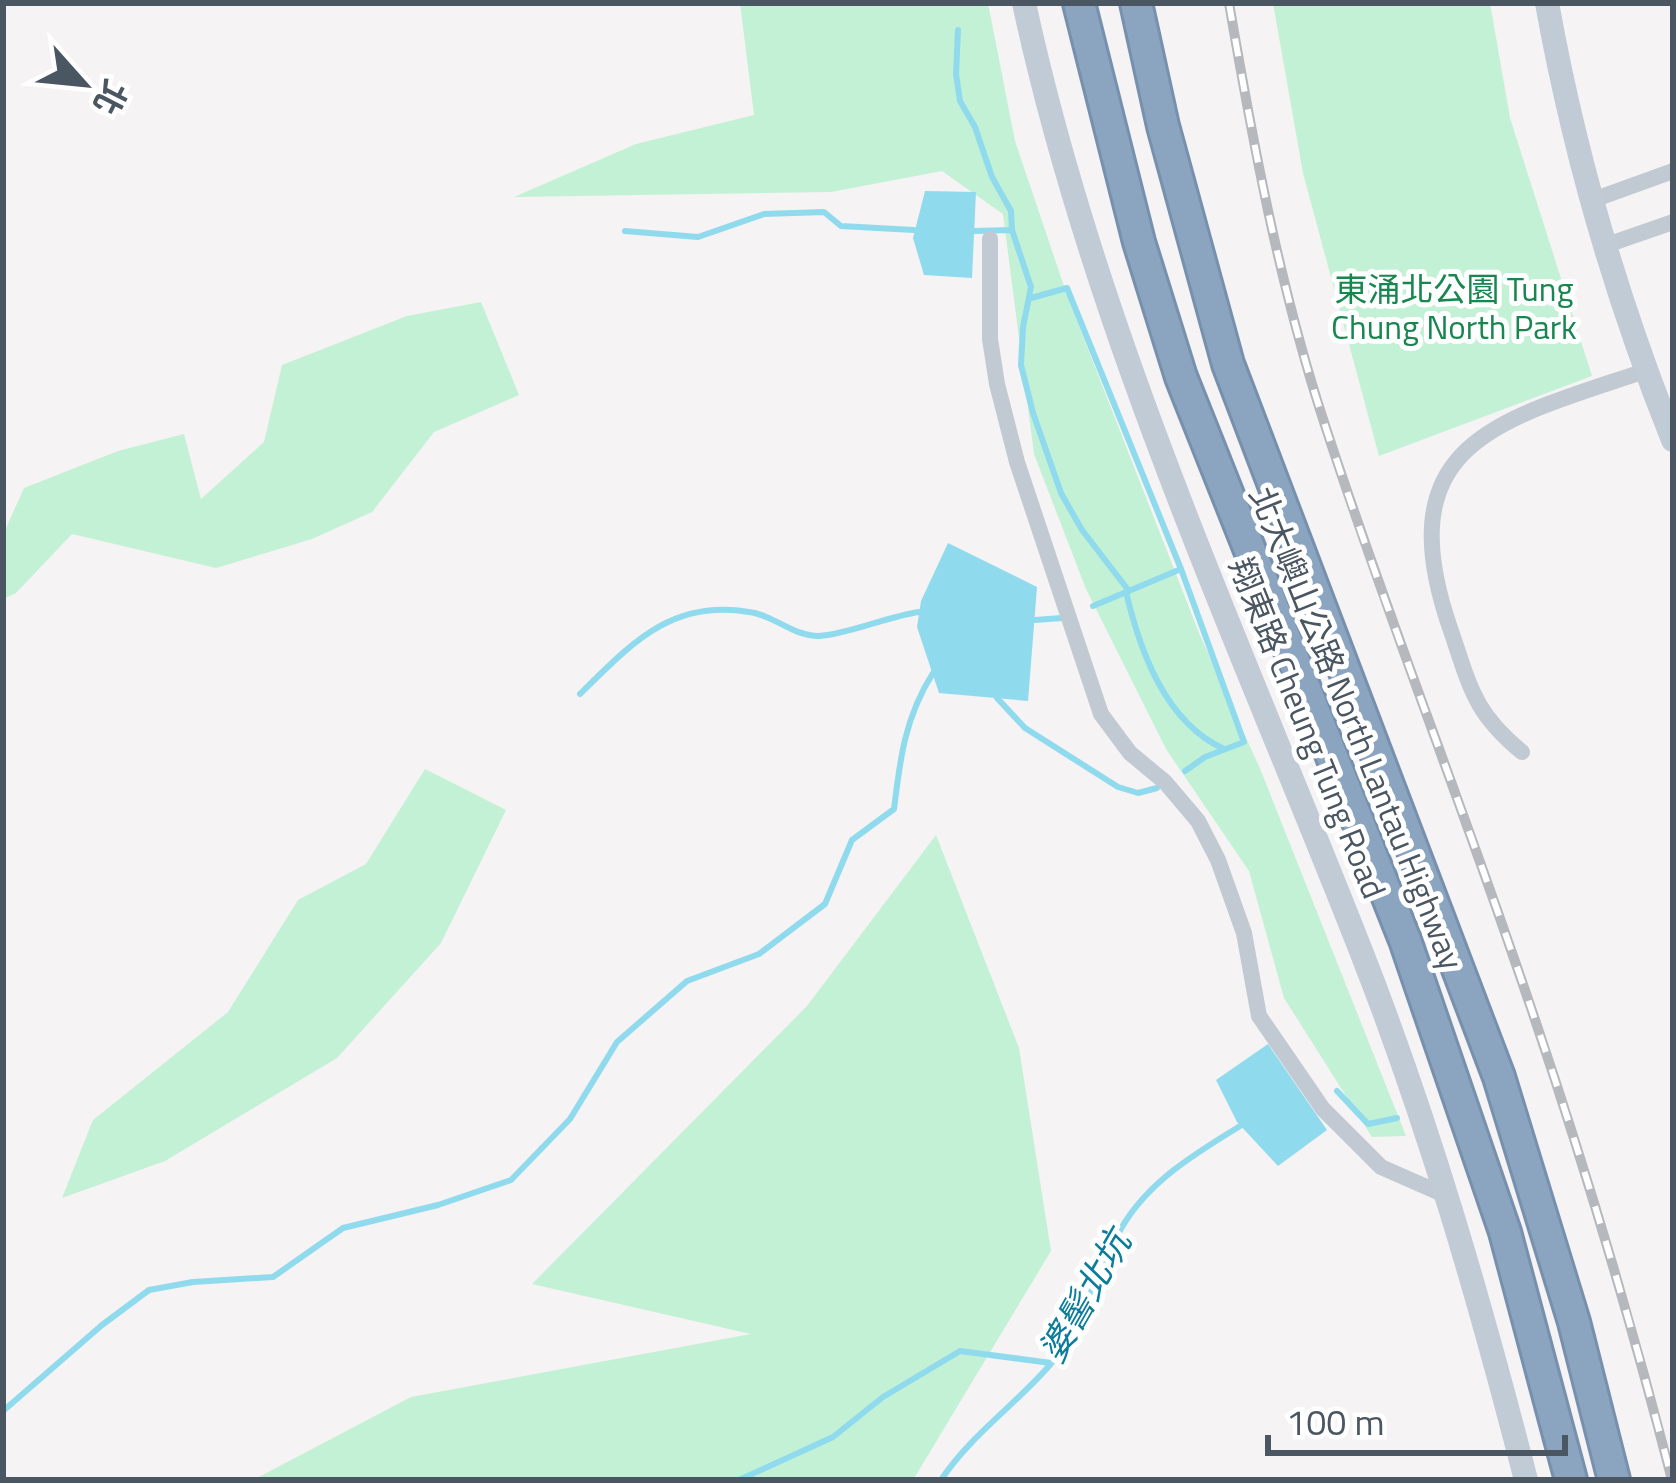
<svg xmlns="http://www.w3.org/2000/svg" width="1676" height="1483" viewBox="0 0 1676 1483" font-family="'Titillium Web','Noto Sans TC',sans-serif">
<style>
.green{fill:#c3f1d5}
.water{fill:#90daee}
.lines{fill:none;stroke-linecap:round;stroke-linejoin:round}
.stream{stroke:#90daee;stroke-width:6}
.highway-casing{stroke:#7690ad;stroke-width:36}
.street{stroke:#c1cad2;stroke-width:16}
.secondary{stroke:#c1cbd6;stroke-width:24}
.highway{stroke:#8ba5c1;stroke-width:30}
.rail-casing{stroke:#b5b8bd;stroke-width:10}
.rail{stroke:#fff;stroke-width:6;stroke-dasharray:18;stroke-linecap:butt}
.labels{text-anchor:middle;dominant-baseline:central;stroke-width:10;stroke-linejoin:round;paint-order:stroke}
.park-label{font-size:33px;fill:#17864f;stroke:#fff}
.street-label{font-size:33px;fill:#4a5661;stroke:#fff}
.water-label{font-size:36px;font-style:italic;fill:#0c7c9b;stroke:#fff}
</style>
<rect width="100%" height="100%" fill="#f5f3f3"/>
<!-- green -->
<path class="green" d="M740,3H988L1015,141L1068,298L1199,633L1261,771L1406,1136L1372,1137L1284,998L1249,871L1166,749L1086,589L1034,454L1003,214L942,171L831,192L514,197L636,144L754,115Z
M1273,3H1490L1510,118L1592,376L1379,456L1303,173Z
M481,302L519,395L434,432L372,512L312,539L216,568L72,534L16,593L3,599V535L24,488L118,451L184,434L201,499L264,442L282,365L407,316Z
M425,769L506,810L441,943L337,1058L165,1161L62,1198L93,1120L228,1012L298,900L366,864Z
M936,835L1019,1048L1051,1251L913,1480H253L411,1397L751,1334L532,1284L807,1006Z"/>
<!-- water -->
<path class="water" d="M925,191L976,192L972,278L924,275L913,238Z
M948,543L1037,587L1028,701L939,693L917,627L921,601Z
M1268,1044L1327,1130L1278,1166L1237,1122L1216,1080Z"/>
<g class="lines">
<!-- stream -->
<path class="stream" d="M958,30L956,74L960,101L975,127L992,177L1011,211L1012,230L1031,287L1023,327L1021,365L1033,413L1061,493L1082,530L1129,591
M625,231L698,237L764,214L824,212L841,226L914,230
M974,231L1012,230
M1031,298L1067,288L1181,569L1244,742L1205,757L1185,771
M1126,592C1140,651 1165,722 1224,749
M1093,606L1181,569
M1035,620L1062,618
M580,694C631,644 671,599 749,612C774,615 792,636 819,636C846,635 889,616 919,612
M997,698L1025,728L1118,787L1138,793L1157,788
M1337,1091L1368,1124L1397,1118
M3,1411L102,1325L149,1290L193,1282L273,1277L343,1228L438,1205L511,1180L570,1119L617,1042L687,981L759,954L825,904L852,840L894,809C900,759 905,717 933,673
M739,1480L833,1437L883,1397L960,1351L1051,1363
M941,1480C970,1436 1014,1406 1049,1366C1084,1324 1095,1273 1122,1227C1149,1181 1196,1153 1240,1126"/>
<!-- highway casing -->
<g class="highway-casing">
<path id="highway" d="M1079,3L1139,242L1181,377L1405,940L1505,1232L1571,1480
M1136,3L1163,126L1228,364L1499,1077L1574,1322L1614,1480"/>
</g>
<!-- street -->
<path class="street" d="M1590,201L1673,171
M990,239V339L997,384L1017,462L1101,714L1130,753L1165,782L1198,821L1218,860L1244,933L1259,1016L1323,1109L1381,1167L1447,1196
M1604,246L1673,222
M1522,752C1473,712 1470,686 1450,628C1386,442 1499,420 1645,371"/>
<!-- secondary -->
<path class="secondary" d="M1024,3C1095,332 1239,640 1361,951C1429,1124 1480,1301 1526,1480
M1547,3C1574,153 1616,298 1673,440"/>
<!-- highway -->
<use href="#highway" class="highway"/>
<!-- rail casing -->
<g class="rail-casing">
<path id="rail" d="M1229,3C1253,143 1279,284 1323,419C1381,598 1450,773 1511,950C1572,1124 1626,1301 1672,1480"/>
</g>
<!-- rail -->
<use href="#rail" class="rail"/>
</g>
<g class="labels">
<!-- park labels -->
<g class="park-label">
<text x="1454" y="289">東涌北公園 Tung<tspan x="1454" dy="38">Chung North Park</tspan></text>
</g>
<!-- street labels -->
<g class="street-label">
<text transform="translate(1308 728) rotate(68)">翔東路 Cheung Tung Road</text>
<text transform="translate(1357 728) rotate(68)">北大嶼山公路 North Lantau Highway</text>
</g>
<!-- water labels -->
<g class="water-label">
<text transform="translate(1084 1296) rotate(-60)">婆髻北坑</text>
</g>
</g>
<!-- border -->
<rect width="1676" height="1483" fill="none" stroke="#4a5661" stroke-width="12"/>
<!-- north arrow -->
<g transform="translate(84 84) rotate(117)" stroke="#ffffff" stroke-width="9" paint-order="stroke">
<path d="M0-9L21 45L0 30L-21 45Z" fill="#4a5661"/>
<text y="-18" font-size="33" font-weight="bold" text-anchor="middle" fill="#4a5661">北</text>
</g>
<!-- scale -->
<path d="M1268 1435v18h297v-18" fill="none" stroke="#4a5661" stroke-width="6"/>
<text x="1286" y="1435" font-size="36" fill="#4a5661" stroke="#ffffff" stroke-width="9" paint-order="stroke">100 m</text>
</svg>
